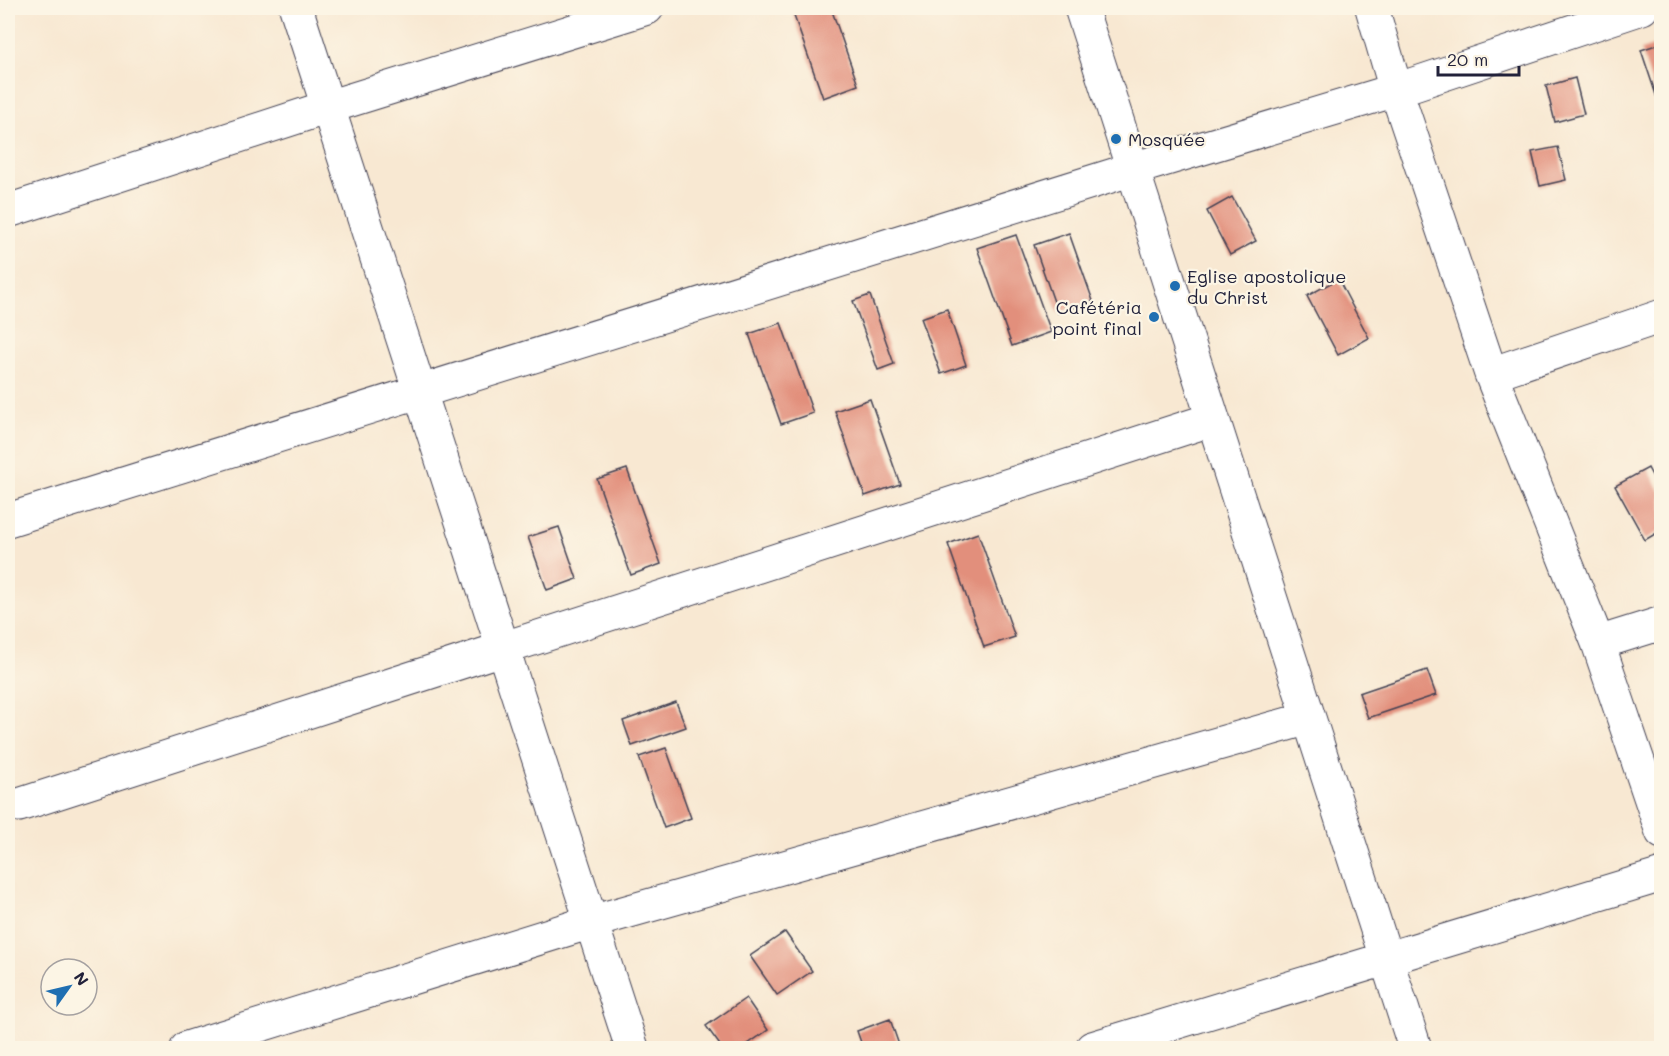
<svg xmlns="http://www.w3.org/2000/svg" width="1669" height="1056" viewBox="0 0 1669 1056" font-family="Mali,sans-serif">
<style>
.building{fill:#e28f7b}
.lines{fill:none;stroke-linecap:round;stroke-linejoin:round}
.minor-casing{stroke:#424052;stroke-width:35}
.minor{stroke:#fff;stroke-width:33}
.poi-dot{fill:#1f6fb2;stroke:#fcf5e5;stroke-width:2}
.labels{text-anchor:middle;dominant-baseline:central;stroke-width:4.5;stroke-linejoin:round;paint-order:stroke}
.poi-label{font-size:18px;fill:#22223b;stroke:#fcf5e5;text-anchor:start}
</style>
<rect width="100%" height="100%" fill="#fcf5e5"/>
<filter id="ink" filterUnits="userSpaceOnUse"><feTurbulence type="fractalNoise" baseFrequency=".0167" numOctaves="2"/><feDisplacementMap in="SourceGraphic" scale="12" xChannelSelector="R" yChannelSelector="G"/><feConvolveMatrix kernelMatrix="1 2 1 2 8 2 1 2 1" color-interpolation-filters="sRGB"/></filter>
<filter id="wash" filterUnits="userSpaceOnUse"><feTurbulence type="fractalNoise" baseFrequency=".008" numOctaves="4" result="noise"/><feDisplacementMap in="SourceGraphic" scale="24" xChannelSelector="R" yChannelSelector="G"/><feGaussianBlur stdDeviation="1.35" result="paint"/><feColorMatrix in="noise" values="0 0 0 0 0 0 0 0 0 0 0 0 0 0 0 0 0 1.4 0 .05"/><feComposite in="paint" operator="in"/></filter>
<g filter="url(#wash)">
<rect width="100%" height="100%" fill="#f8e8d2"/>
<g id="blocks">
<!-- building -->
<path class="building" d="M809,8H831L858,85L823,98L793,13Z
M1662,43V104H1659L1641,50Z
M1575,78L1584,114L1555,122L1546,86Z
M1558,147L1566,180L1540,186L1532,152Z
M1232,197L1256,241L1230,255L1207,211Z
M1069,233L1093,301L1058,313L1034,245Z
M1016,235L1051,332L1012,346L977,248Z
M1338,279L1369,338L1338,355L1307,296Z
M870,295L894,364L878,370L853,301Z
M947,309L966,365L941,374L921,318Z
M781,323L813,413L781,424L749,334Z
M870,399L900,484L865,496L835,411Z
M1648,468L1662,494V530L1645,540L1615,486Z
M627,469L661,564L631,575L597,479Z
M559,527L577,579L547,590L528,537Z
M978,533L1015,637L984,647L948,544Z
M1427,670L1436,695L1368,718L1359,693Z
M676,702L686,727L632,746L623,721Z
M666,748L691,818L664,828L639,757Z
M785,932L812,971L777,995L750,956Z
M746,998L768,1030L742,1048H722L706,1026Z
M890,1019L900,1048H863L857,1031Z"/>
</g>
</g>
<g filter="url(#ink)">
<use href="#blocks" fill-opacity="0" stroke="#424052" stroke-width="1.5"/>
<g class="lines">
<!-- minor casing -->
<g class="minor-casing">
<path id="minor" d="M296,8L632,1048
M1081,8L1415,1048
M1372,8L1396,90L1491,374L1598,643L1662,832
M8,211L328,107L647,8
M1491,374L1662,316
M8,520L1133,169L1396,90L1642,8
M1598,643L1662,623
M19,805L1213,419
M187,1048L591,922L1309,718
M1092,1048L1662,875"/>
</g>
<!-- minor -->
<use href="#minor" class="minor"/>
</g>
</g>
<!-- markers -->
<g class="poi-dot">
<circle cx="1116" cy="139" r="6"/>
<circle cx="1175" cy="286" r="6"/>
<circle cx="1154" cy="317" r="6"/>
</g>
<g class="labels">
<!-- poi labels -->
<g class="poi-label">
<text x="1128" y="139">Mosquée</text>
<text x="1187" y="276">Eglise apostolique<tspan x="1187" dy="21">du Christ</tspan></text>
<text x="1142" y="307" text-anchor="end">Cafétéria<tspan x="1142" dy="21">point final</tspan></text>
</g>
</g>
<!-- margin -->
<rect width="1669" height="1056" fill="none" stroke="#fcf5e5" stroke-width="30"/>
<!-- north arrow -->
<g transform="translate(69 987) rotate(56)"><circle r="28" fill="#fcf5e5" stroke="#a5a1a1" stroke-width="1.5"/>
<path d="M0-4.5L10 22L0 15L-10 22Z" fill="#1f6fb2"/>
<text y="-9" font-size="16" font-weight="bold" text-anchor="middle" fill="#22223b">N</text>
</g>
<!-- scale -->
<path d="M1438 66v9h81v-9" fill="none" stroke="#22223b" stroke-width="3"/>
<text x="1447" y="66" font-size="18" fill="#22223b" stroke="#fcf5e5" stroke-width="4.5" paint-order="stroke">20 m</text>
</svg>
